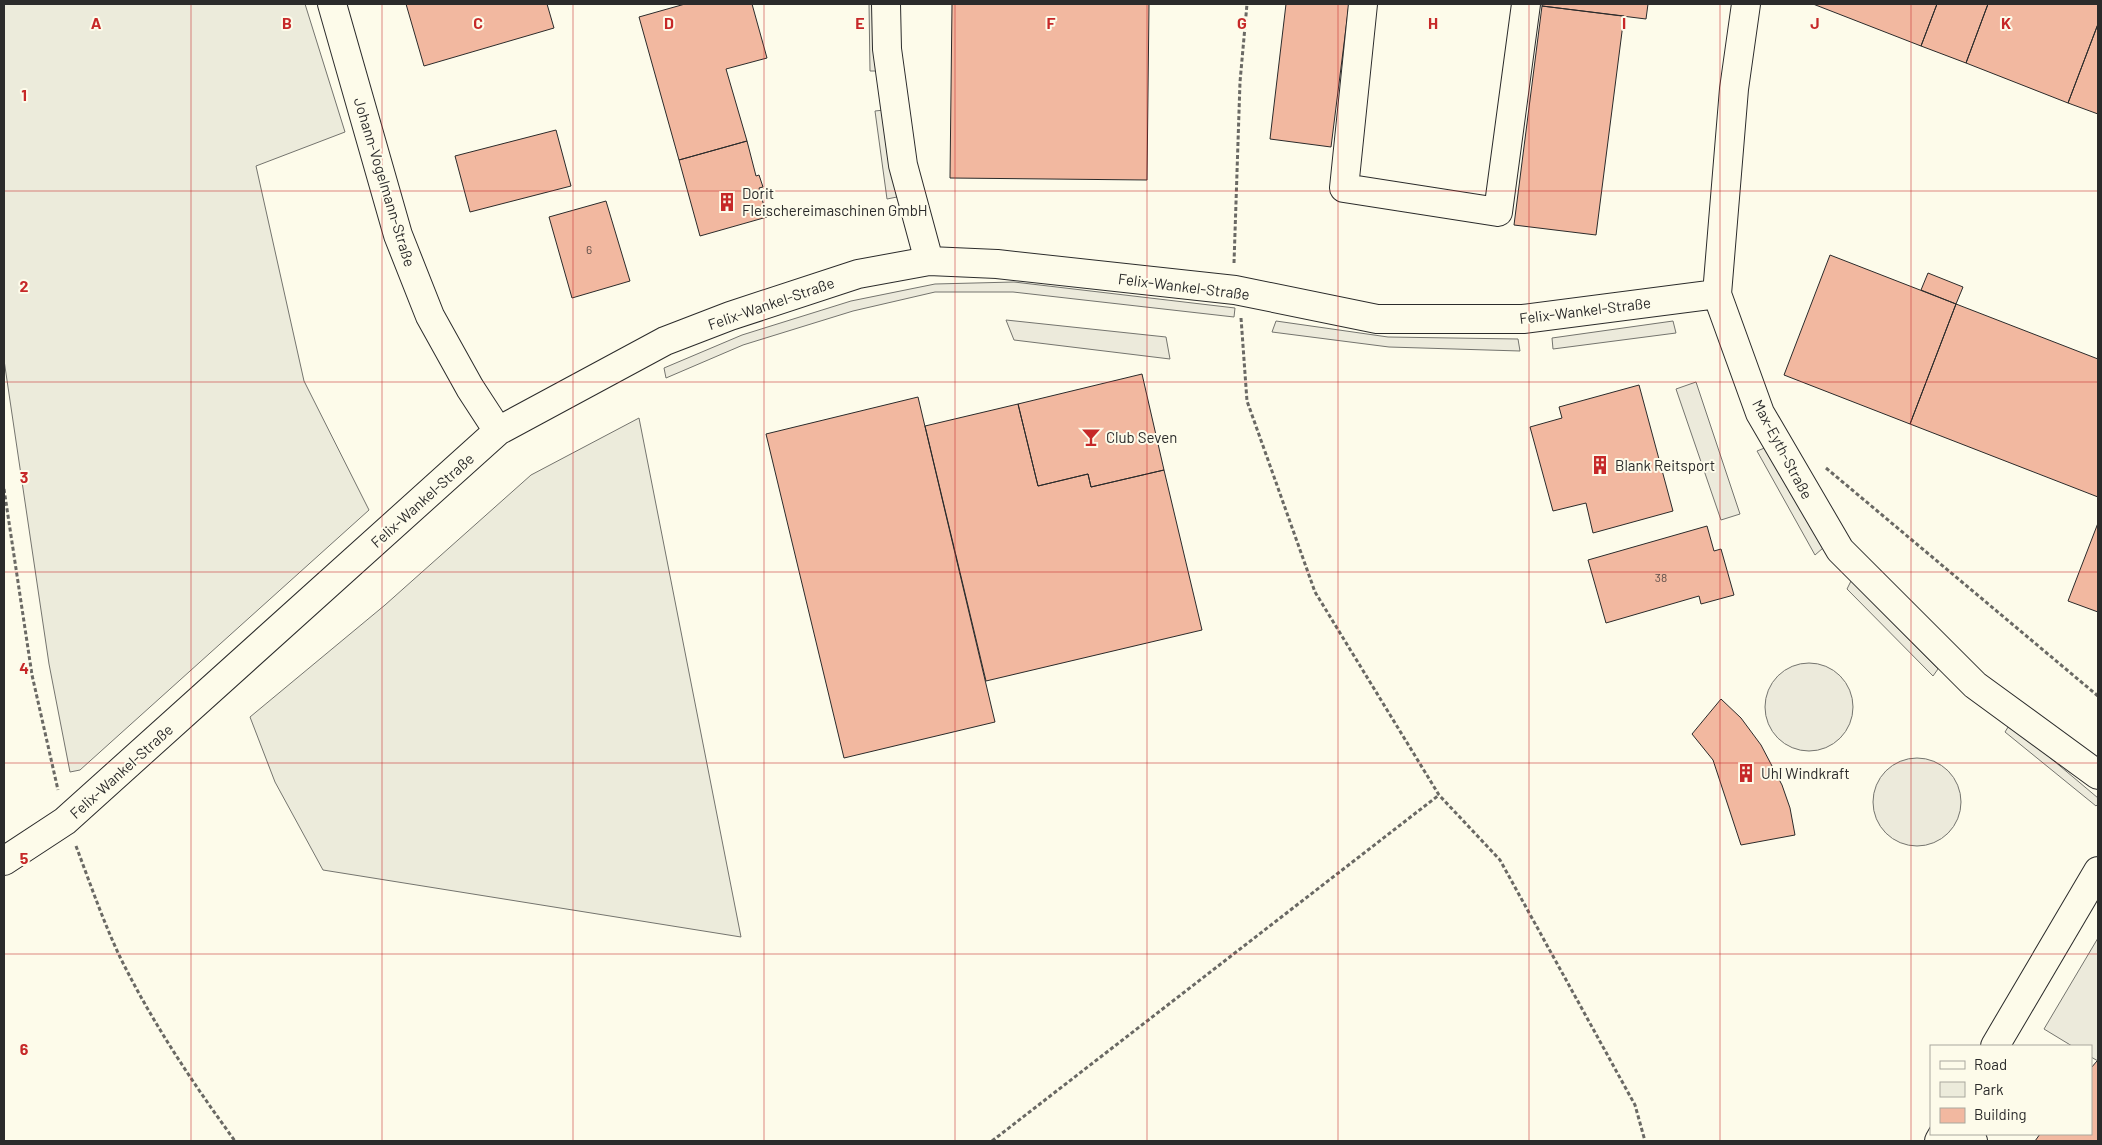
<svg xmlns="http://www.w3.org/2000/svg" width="2102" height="1145" viewBox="0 0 2102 1145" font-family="Barlow,sans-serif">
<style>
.green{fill:#ecebdb;stroke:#74746e}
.parking{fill:#eceadb;stroke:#74746e}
.building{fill:#f2b8a0;stroke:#2b2b2b}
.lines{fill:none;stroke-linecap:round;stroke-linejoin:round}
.minor-casing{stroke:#2b2b2b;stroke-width:30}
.path{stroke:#6a6964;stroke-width:3;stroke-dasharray:4 2.5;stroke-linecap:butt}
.minor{stroke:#fdfbea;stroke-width:28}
.grid{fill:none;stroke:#c62828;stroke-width:1;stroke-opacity:0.55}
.labels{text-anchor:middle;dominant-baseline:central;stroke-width:4;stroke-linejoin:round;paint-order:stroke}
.number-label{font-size:12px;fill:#5d4e48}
.street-label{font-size:15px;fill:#2b2b2b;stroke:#fdfbea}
.poi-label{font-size:15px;fill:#2b2b2b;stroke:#fdfbea;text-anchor:start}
.grid-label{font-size:16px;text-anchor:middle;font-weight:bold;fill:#c62828;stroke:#fdfbea;stroke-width:4;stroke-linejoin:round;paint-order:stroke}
</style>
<rect width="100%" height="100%" fill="#fdfbea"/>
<!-- green -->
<path class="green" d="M4,4H305L345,132L256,166L304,381L369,510L80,770L70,772L49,664L4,360Z
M639,418L741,937L323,870L275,782L250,717L385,605L531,475Z"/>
<!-- parking -->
<path class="parking" d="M869,4H878L879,71H870Z
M884,110L897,197L887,199L875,111Z
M1014,282L1235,308L1234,317L1013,292H935L853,311L743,345L666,378L664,368L742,335L851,301L935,284Z
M1006,320L1166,337L1170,359L1014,340Z
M1276,321L1388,337L1518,339L1520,351L1389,347L1272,332Z
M1673,321L1676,333L1553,349L1552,338Z
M1696,382L1740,514L1721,520L1676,389Z
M1767,447L1823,548L1815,555L1757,451Z
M1851,581L1938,669L1933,676L1847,589Z
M1765 707a44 44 0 1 1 88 0a44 44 0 1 1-88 0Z
M2010,724L2098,798V804L2096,806L2005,732Z
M1873 802a44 44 0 1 1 88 0a44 44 0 1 1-88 0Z
M2098,938V1061L2091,1057V1046H2072L2044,1029Z"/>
<!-- building -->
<path class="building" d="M406,4H547L554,28L424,66Z
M685,4H752L767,58L726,69L747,141L679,160L639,17Z
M952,4H1149L1147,180L950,178Z
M1286,4H1349L1331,147L1270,139Z
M1542,4H1648L1646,19L1542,6Z
M1813,4H1937L1921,46Z
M1937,4H1988L1966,63L1921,46Z
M1988,4H2098V24L2068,103L1966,63Z
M1542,6L1624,16L1596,235L1514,225Z
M2098,24V114L2068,103Z
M556,130L571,186L470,212L455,156Z
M747,141L756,176L759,175L763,187L759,188L767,217L700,236L679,160Z
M606,201L630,281L572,298L549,217Z
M1830,255L1956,304L1910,424L1784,375Z
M1928,273L1963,287L1956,304L1921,290Z
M1956,304L2098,359V497L1910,424Z
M1142,374L1164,470L1091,487L1088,474L1038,486L1018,404Z
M1639,385L1673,511L1593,533L1586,503L1553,511L1530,427L1562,418L1559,407Z
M918,397L995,722L844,758L766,434Z
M1018,404L1038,486L1088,474L1091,487L1164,470L1202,630L986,681L925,426Z
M2098,523V612L2068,601Z
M1707,526L1714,551L1721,549L1734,595L1701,604L1699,596L1606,623L1588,560Z
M1721,699L1741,718L1761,745L1782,785L1790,808L1795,835L1741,845L1713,760L1692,734Z
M2097,1061H2098V1141H2035L2040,1134H2091V1068Z"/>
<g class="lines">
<!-- minor casing -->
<g class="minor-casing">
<path id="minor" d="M332,4L398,235L430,316L470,388L498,431
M886,4L887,49L903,165L929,261
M1363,4L1344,188L1498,212L1526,4
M1746,4L1734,89L1717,294L1760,413L1840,550L1975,685L2098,775
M4,861L65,821L498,431L665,341L730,316L858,274L929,261L997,264L1235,290L1377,319H1523L1717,294
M1995,1046L2098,871
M1961,1134L1973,1141
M1939,1141L1943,1134"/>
</g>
<!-- path -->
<path class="path" d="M1234,263L1240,82L1247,4
M1241,318L1247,401L1315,592L1439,795L1500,860L1635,1105L1645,1141
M1826,468L2098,696
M4,489L32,675L58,790
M76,846C90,883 103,921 120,957C152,1022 192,1082 235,1141
M992,1141L1439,795"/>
<!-- minor -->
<use href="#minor" class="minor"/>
</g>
<!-- grid -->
<path class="grid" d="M191,4V1141M382,4V1141M573,4V1141M764,4V1141M955,4V1141M1147,4V1141M1338,4V1141M1529,4V1141M1720,4V1141M1911,4V1141M4,191H2098M4,382H2098M4,572H2098M4,763H2098M4,954H2098"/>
<!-- icons -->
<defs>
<g id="building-bare" transform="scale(1.5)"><path d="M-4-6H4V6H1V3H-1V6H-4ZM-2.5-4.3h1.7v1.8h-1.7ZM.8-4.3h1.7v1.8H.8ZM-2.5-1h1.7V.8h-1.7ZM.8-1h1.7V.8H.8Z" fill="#c62828" stroke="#fdfbea" stroke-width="2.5" paint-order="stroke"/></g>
<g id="bar-bare" transform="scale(1.5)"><path d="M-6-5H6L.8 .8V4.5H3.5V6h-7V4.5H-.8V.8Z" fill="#c62828" stroke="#fdfbea" stroke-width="2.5" paint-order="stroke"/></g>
</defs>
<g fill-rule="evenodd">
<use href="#building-bare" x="727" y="202"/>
<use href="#bar-bare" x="1091" y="437"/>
<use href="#building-bare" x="1600" y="465"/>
<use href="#building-bare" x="1746" y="773"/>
</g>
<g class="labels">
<!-- number labels -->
<g class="number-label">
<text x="589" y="249">6</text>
<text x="1661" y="577">38</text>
</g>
<!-- street labels -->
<g class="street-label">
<text transform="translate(385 182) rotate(73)">Johann-Vogelmann-Straße</text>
<text transform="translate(1184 286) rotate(7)">Felix-Wankel-Straße</text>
<text transform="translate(771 303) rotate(-19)">Felix-Wankel-Straße</text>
<text transform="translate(1585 310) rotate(-7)">Felix-Wankel-Straße</text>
<text transform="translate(1783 449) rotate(62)">Max-Eyth-Straße</text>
<text transform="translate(422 500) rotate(-42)">Felix-Wankel-Straße</text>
<text transform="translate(121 771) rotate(-42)">Felix-Wankel-Straße</text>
</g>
<!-- poi labels -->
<g class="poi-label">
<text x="742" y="193">Dorit<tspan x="742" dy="17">Fleischereimaschinen GmbH</tspan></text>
<text x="1106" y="437">Club Seven</text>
<text x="1615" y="465">Blank Reitsport</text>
<text x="1761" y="773">Uhl Windkraft</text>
</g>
</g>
<g class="grid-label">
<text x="96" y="29">A</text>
<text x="287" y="29">B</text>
<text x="478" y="29">C</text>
<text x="669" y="29">D</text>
<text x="860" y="29">E</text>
<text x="1051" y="29">F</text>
<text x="1242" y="29">G</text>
<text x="1433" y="29">H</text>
<text x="1624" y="29">I</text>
<text x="1815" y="29">J</text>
<text x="2006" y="29">K</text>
<text x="24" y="101">1</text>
<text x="24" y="292">2</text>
<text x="24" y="483">3</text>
<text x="24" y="674">4</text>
<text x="24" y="864">5</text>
<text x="24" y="1055">6</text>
</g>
<!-- border -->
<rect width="2102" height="1145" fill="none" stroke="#2b2b2b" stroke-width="10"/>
<!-- legend -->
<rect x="1930" y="1045" width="162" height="90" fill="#fdfbea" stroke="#a9a89e"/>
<rect x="1940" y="1061" width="25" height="8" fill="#fdfbea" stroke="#a9a89e"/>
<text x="1974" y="1070" font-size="15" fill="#2b2b2b">Road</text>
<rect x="1940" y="1082" width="25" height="15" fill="#ecebdb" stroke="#a9a89e"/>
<text x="1974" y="1095" font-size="15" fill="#2b2b2b">Park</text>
<rect x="1940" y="1108" width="25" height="15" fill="#f2b8a0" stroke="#a9a89e"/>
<text x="1974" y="1120" font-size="15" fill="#2b2b2b">Building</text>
</svg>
